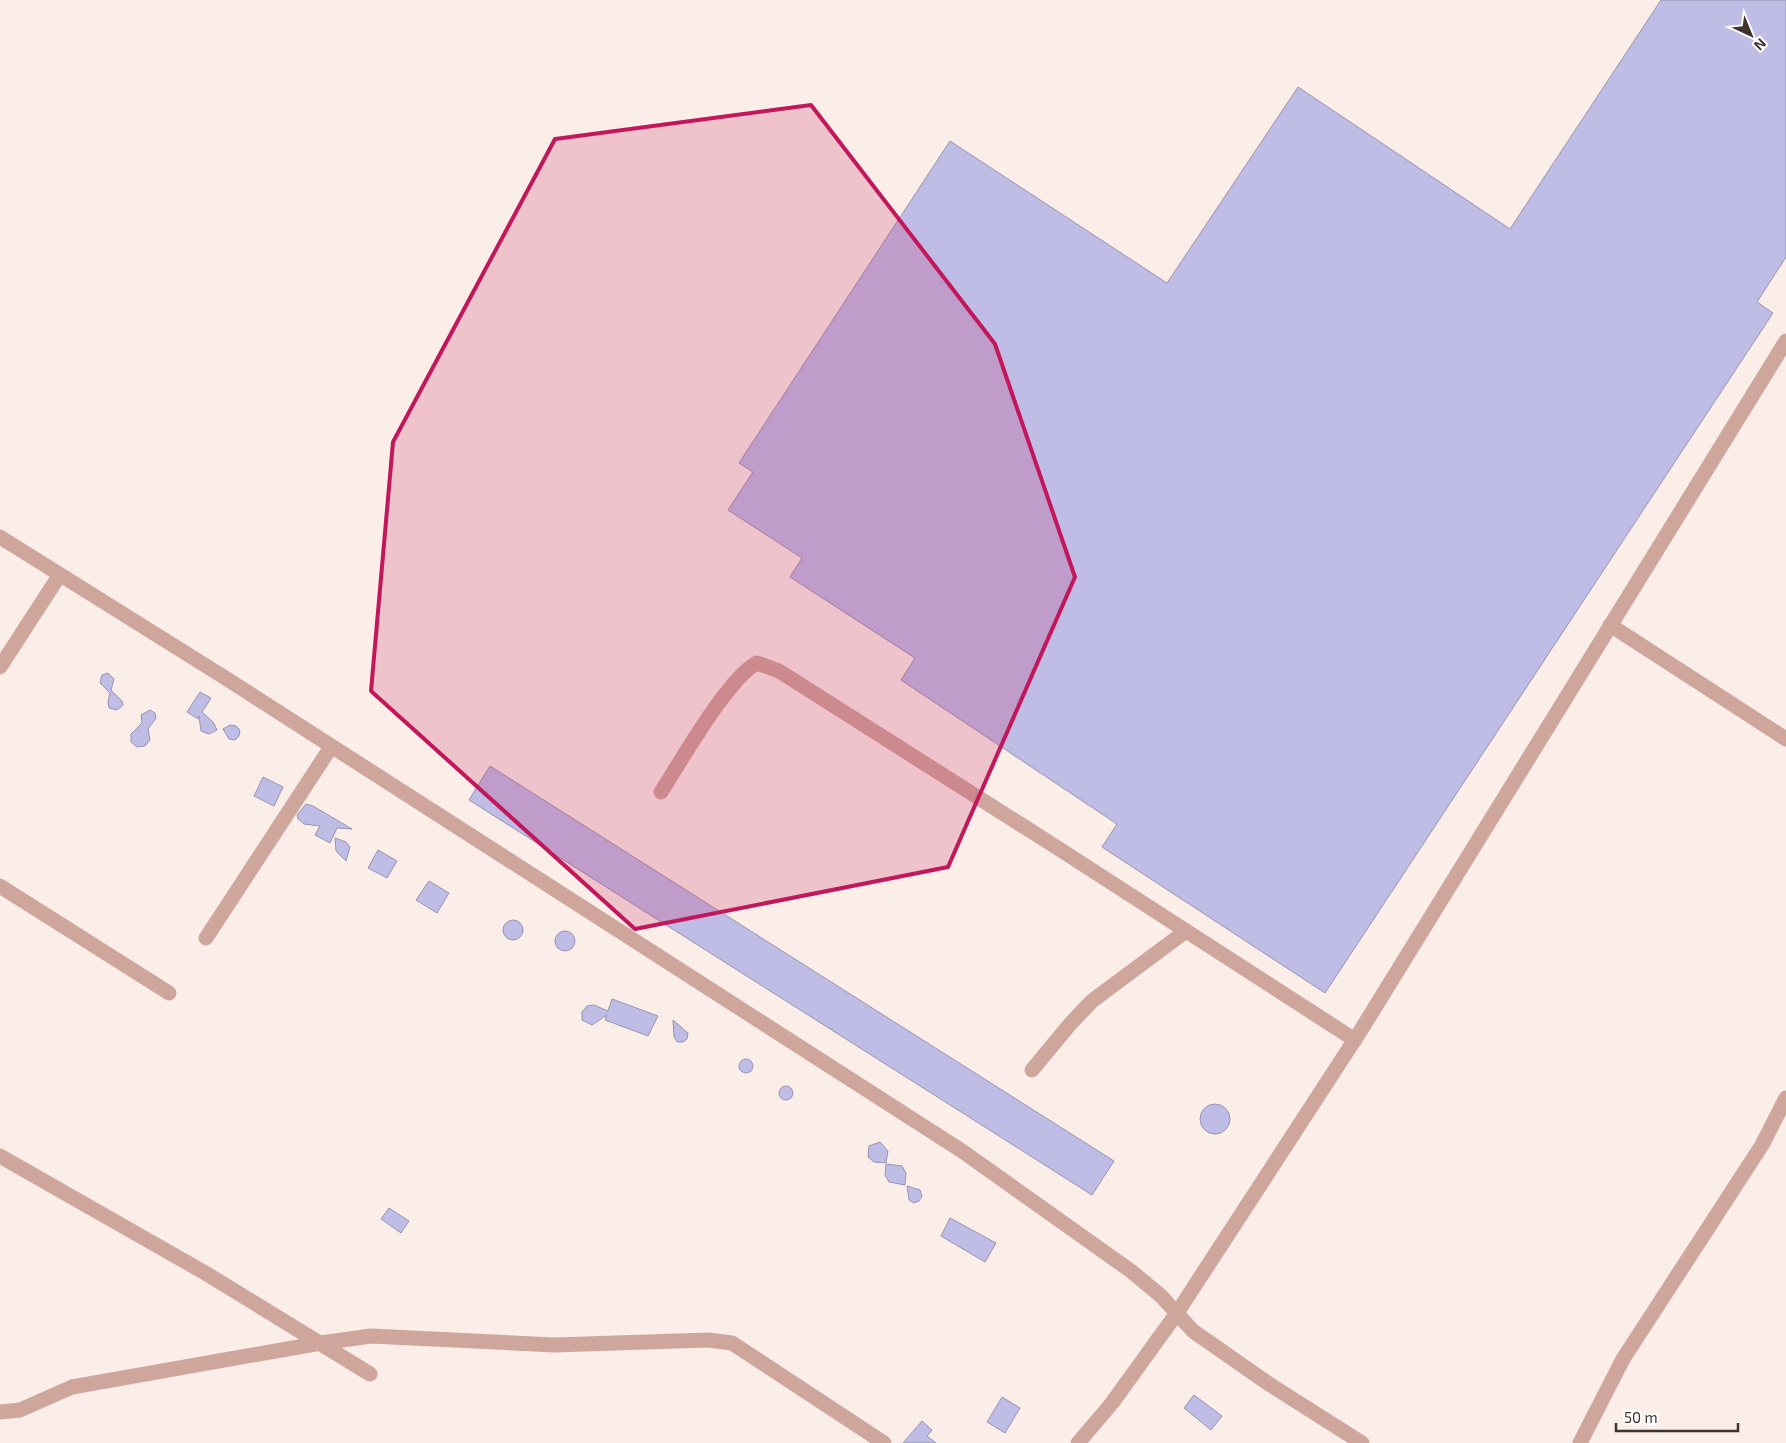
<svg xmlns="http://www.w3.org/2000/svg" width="1786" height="1443" viewBox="0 0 1786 1443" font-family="'Exo 2',sans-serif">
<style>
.building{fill:#bfbde5;stroke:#9695af}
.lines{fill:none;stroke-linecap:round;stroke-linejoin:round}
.minor{stroke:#cfa69c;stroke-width:15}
.marked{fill:#c2185b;fill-opacity:0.2;stroke:#c2185b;stroke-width:4;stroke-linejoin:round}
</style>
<rect width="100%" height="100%" fill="#fbeee9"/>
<!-- building -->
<path class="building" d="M1661,0H1786V257L1757,302L1773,313L1325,993L1102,847L1117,824L901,680L915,658L790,577L802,558L728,510L753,472L739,463L950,141L1167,283L1298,87L1510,229Z
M108,673L114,679L111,690L122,701L123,705L117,710L109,708L108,702L110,693L100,683L102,675Z
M200,692L211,698L202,712L213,722L217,730L209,734L201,731L199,716L198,719L187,712Z
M150,710L155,713L156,718L148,729L150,740L145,746L137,747L131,742V734L142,723L141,715Z
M230,725L236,726L240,730L239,736L235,740L229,739L223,729Z
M490,766L1114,1161L1092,1195L469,800Z
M263,777L283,787L274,806L254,796Z
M306,804L313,806L352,829L337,828L330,843L315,835L320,826L304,824L298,819L297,815Z
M335,838L346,842L350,847L346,861L336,851Z
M378,850L397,861L387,878L368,868Z
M429,881L449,893L437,913L416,900Z
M503 930a10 10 0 1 1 20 0a10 10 0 1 1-20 0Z
M555 941a10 10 0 1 1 20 0a10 10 0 1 1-20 0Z
M612,999L658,1016L648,1036L605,1020L607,1015L592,1025L582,1020V1012L587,1006L594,1005L608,1011Z
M673,1020L688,1033L687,1039L683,1042H677L674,1037Z
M739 1066a7 7 0 1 1 14 0a7 7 0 1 1-14 0Z
M779 1093a7 7 0 1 1 14 0a7 7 0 1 1-14 0Z
M1200 1119a15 15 0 1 1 30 0a15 15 0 1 1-30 0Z
M880,1142L888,1151L886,1163L874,1162L868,1157L869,1146Z
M886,1164L902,1166L906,1173L905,1185L889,1182L885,1175Z
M907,1186L920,1190L922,1196L919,1201L914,1203L909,1200Z
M389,1208L409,1221L401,1233L381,1219Z
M950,1218L996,1243L985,1262L941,1236Z
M1194,1395L1222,1416L1211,1430L1184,1408Z
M1002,1397L1020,1408L1005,1433L987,1422Z
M922,1421L932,1430L927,1436L936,1443H903Z"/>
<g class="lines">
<!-- minor -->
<path class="minor" d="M0,537L227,679L962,1151L1131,1271L1161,1296L1193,1331L1269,1384L1362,1443
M1610,625L1786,739
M0,667L59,576
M661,792C681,761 728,678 757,663L779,671L1053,845L1355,1040
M0,886L169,993
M206,938L331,747
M1032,1070L1071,1023L1092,1001L1186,931
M0,1156L207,1274L370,1374
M0,1412L20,1410L72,1387L321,1343L371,1336L554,1345L708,1340L732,1343L884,1443
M1078,1443L1112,1403L1177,1313L1361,1030L1786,341
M1580,1443L1623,1359L1762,1145L1786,1098"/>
</g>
<!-- marked area -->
<path class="marked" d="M811,105L995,344L1075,577L948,867L635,929L371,691L393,442L555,139Z"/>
<!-- north arrow -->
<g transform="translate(1751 35) rotate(136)" stroke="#fefefe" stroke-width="4" paint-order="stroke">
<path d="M0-4L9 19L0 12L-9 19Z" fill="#3f332e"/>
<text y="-8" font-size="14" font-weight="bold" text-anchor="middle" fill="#3f332e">N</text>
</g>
<!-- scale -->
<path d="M1616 1423v8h122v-8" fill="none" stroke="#3f332e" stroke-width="2.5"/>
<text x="1624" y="1423" font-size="15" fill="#3f332e" stroke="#fefefe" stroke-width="4" paint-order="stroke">50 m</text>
</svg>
